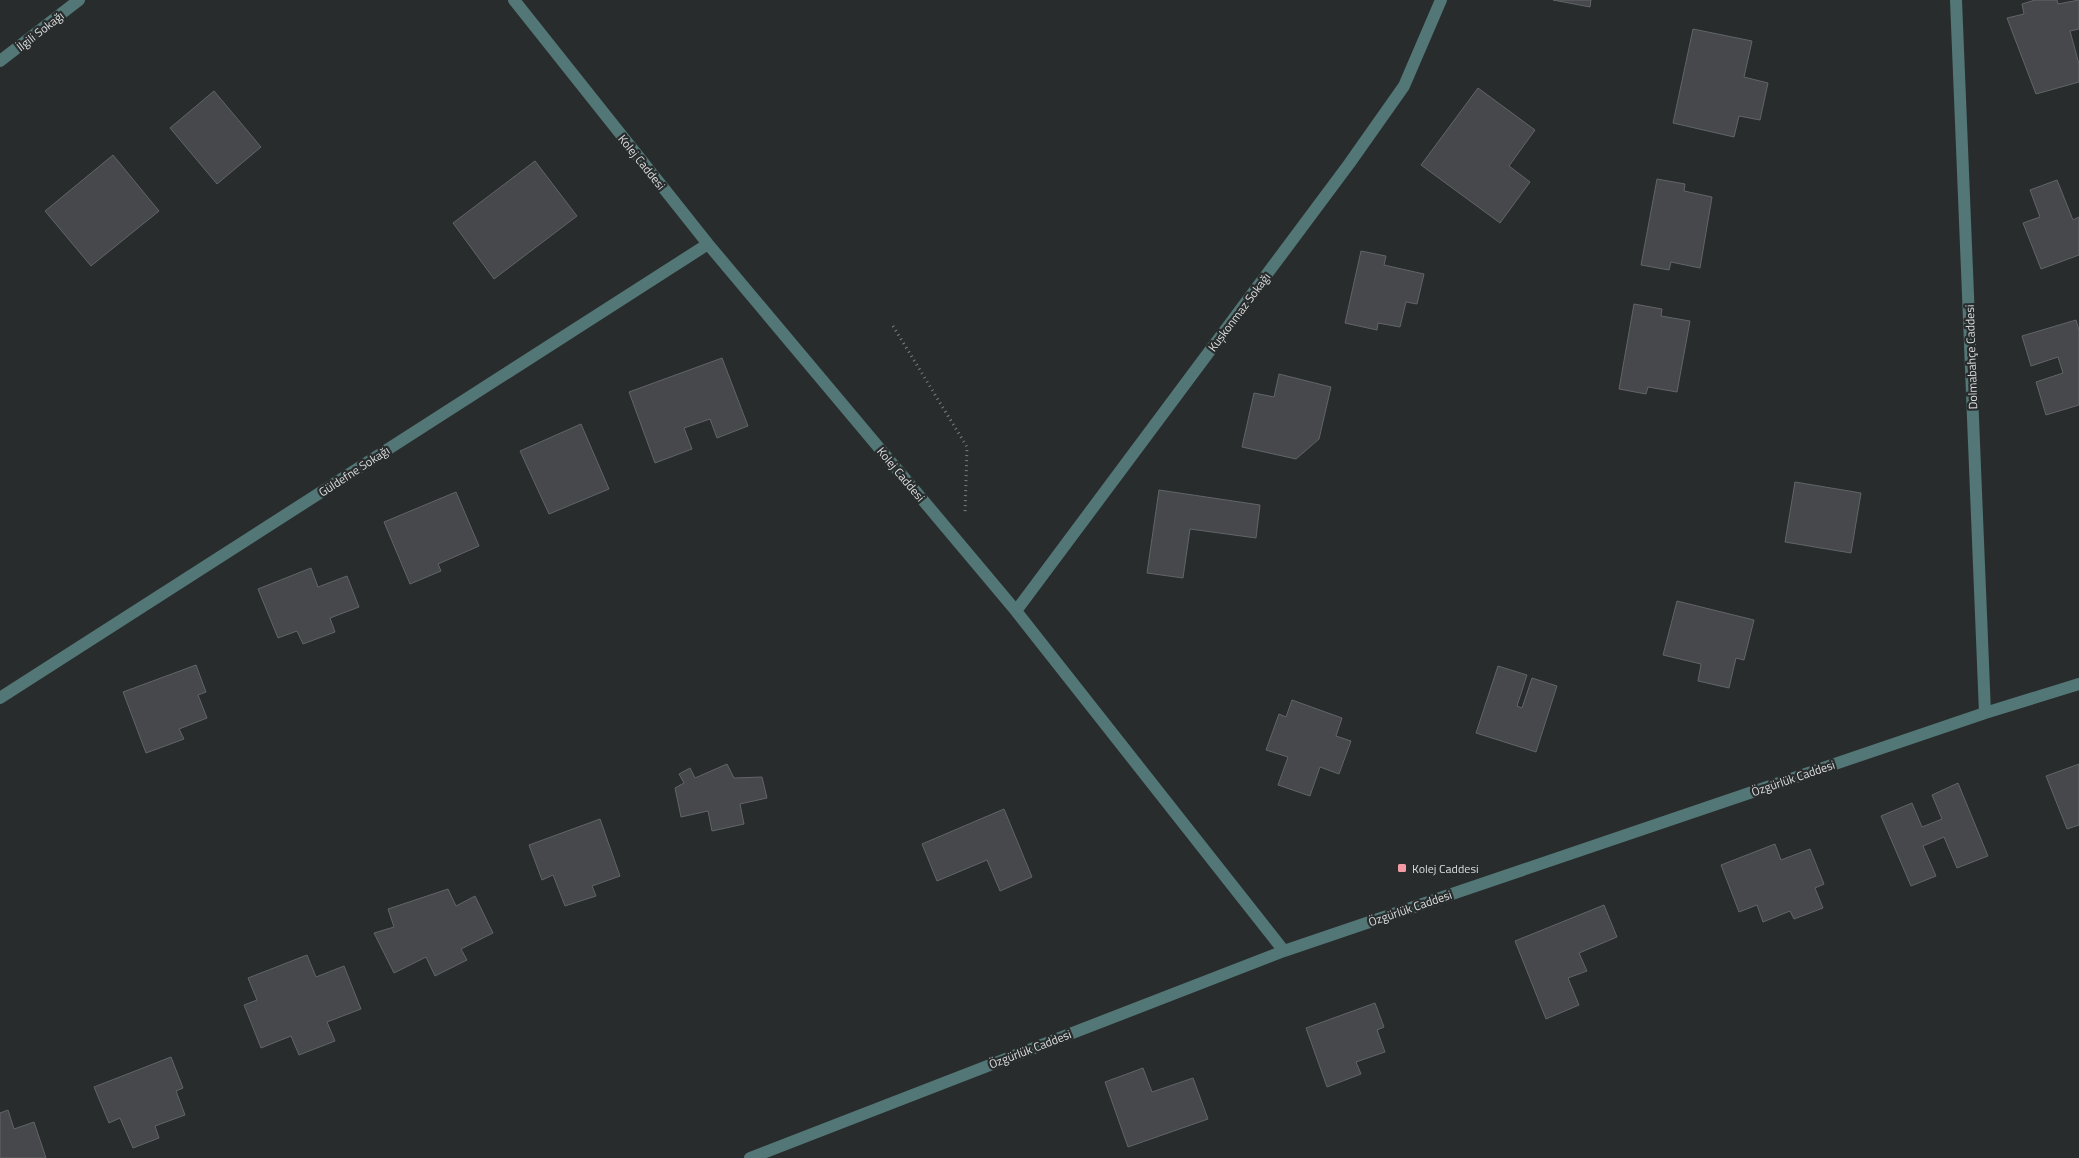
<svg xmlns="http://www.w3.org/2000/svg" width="2079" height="1158" viewBox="0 0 2079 1158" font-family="'Titillium Web',sans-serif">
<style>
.building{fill:#46484b;stroke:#626568}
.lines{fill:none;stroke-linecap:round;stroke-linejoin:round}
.path{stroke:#7b7e7f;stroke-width:3;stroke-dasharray:1 4;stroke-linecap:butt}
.minor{stroke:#527776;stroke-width:12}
.poi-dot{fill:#f49aa5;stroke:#292c2d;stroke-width:2}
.labels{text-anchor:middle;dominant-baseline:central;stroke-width:4.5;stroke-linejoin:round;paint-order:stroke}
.street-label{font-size:12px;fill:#dbddde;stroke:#292c2d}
.poi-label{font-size:12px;fill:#dbddde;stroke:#292c2d;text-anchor:start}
</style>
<rect width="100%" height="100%" fill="#292c2d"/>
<!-- building -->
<path class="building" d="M1553,0H1591L1590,7Z
M2035,0H2057L2058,4L2079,0V29L2070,31L2079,64V82L2036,94L2007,18L2024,14L2022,4Z
M1693,29L1752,41L1744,77L1768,83L1760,120L1739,116L1734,137L1673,123Z
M1478,88L1535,130L1509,166L1530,182L1500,223L1421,165Z
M214,91L261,147L217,184L170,128Z
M113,155L159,211L91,266L45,211Z
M535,161L577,216L494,279L453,223Z
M1657,179L1685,184L1684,191L1712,197L1700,268L1671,262L1669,270L1641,265Z
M2057,180L2073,220L2079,217V255L2041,269L2023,223L2040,217L2030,190Z
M1361,251L1386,256L1384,265L1424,274L1417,304L1406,302L1400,327L1378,323L1377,330L1345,323Z
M1634,304L1662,309L1661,316L1690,321L1677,392L1648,387L1646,394L1619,389Z
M2076,320L2079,330V405L2046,415L2036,382L2063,373L2058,357L2031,366L2022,336Z
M722,358L748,426L717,438L710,419L684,428L692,449L655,463L629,392Z
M1279,374L1331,387L1319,439L1296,459L1242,447L1254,393L1274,397Z
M581,424L609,489L549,514L520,451Z
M1795,482L1861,493L1851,553L1785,542Z
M1159,490L1260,505L1256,538L1190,529L1183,578L1147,573Z
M456,492L479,546L438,564L441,571L410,584L384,522Z
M311,568L318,587L347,576L359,607L330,618L335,632L303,644L297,631L278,638L258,589Z
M1677,601L1754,620L1744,660L1736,658L1729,688L1698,681L1701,664L1663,655Z
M196,665L206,692L198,695L207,718L179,729L184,739L146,753L123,692Z
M1498,666L1527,675L1517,706L1522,708L1532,678L1557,686L1536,752L1476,733Z
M1292,700L1342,718L1336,736L1351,741L1339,774L1320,767L1310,796L1278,785L1288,757L1266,750L1279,714L1286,717Z
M727,764L734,778L762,777L767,798L740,804L744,824L712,831L708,811L681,817L675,788L684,783L679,774L690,768L695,778Z
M2079,764V825L2067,829L2046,776Z
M1958,783L1988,856L1957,868L1944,837L1923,846L1936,876L1911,886L1881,816L1912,803L1922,827L1942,819L1932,795Z
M1004,809L1032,877L1000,891L987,860L937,881L922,844Z
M600,819L620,876L592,886L596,896L565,906L553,875L542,880L529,845Z
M1775,844L1781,860L1810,849L1824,884L1815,888L1823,908L1794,919L1790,911L1763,922L1757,905L1739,912L1721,865Z
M448,889L456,906L475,896L493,933L461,949L467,960L435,976L426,957L394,973L374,933L394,927L388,909Z
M1604,905L1617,937L1579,953L1587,971L1568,978L1579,1005L1546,1019L1515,941Z
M307,955L316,977L344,966L361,1009L327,1022L335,1041L299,1055L291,1036L261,1048L244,1005L257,1000L248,978Z
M1375,1003L1384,1027L1377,1030L1385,1052L1356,1062L1361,1074L1327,1087L1306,1028Z
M171,1057L183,1088L176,1091L185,1115L155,1126L159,1138L133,1148L120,1118L109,1123L94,1087Z
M1143,1068L1152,1092L1193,1078L1208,1119L1128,1147L1105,1082Z
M8,1110L14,1129L34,1122L46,1158H0V1113Z"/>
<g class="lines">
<!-- path -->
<path class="path" d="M893,326L967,447L965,514"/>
<!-- minor -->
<path class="minor" d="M514,0L708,244L1016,611L1284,951
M1956,0L1985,713
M0,61L79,0
M1016,611L1349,164L1404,86L1441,0
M0,698L708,244
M750,1158L1284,951L1985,713L2079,684"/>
</g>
<!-- markers -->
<rect class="poi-dot" x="1397" y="863" width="10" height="10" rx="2.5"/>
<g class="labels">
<!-- street labels -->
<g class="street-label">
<text transform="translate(40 31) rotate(-38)">İlgili Sokağı</text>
<text transform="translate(642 162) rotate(51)">Kolej Caddesi</text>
<text transform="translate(1239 312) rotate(-53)">Kuşkonmaz Sokağı</text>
<text transform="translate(1971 357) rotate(-92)">Dolmabahçe Caddesi</text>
<text transform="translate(354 471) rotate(-33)">Güldefne Sokağı</text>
<text transform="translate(901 474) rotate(50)">Kolej Caddesi</text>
<text transform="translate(1793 778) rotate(-19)">Özgürlük Caddesi</text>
<text transform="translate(1410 908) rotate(-19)">Özgürlük Caddesi</text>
<text transform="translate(1030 1049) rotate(-21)">Özgürlük Caddesi</text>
</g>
<!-- poi labels -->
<g class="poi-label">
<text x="1412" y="868">Kolej Caddesi</text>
</g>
</g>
</svg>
